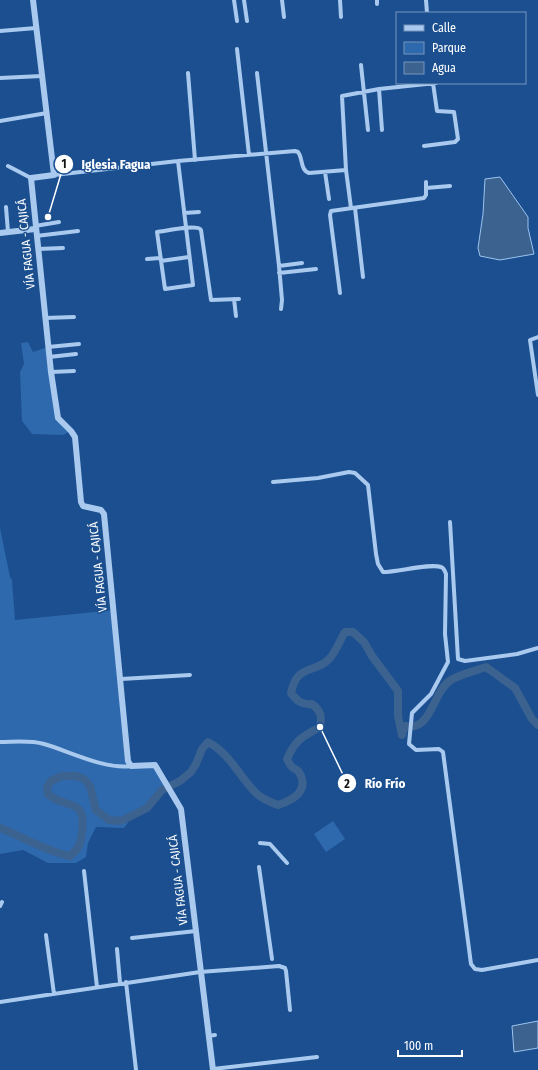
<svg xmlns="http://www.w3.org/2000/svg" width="538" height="1070" viewBox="0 0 538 1070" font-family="'Fira Sans Condensed',sans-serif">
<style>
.green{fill:#2e69ad}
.water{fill:#3c6290;stroke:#9cc4f0}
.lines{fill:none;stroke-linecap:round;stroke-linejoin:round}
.river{stroke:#3c6290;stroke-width:8}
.minor{stroke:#a9c9ee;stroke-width:4}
.tertiary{stroke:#a9c9ee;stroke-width:6}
.labels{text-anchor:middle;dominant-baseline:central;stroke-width:3;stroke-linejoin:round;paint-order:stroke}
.street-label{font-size:12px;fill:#fff;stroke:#1b4f8f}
.leader{fill:none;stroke:#fff;stroke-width:1.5}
.callout-dot{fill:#fff;stroke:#1b4f8f;stroke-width:1.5}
.mark-label{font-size:12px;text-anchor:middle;font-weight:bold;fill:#111}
.callout-label{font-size:13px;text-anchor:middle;font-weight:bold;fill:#fff;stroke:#1b4f8f;stroke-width:3;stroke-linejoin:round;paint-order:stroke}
</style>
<rect width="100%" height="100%" fill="#1b4f8f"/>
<!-- green -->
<path class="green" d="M28,342L33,352L48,347L58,418L71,431L63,435L32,434L22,421L20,372L24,364L21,343Z
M0,528L10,577L12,580L15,620L114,610L131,766L152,764L166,788L158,794L147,808L134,814L124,828L96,827L88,843L86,857L76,863H48L23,850L0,854Z
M333,821L345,839L326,852L314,834Z"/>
<!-- water -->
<path class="water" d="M500,177L528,217V228L534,254L500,260L480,256L478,248L483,214L485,179Z
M538,1021V1048L514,1052L512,1026Z"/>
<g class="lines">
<!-- river -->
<path class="river" d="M0,828C23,837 45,851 70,856C79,849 81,843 82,832C87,796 65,810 48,794L47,787L51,781L62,776H76L84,779L90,786L96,810L109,820L121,821L147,808L162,790L180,781L191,772L196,764L202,749L208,742C229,753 238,774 254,791C260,798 270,802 278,805C293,800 310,791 299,772C297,769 294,769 292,767C290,765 288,761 287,759C295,740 303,736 320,727C322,716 321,711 312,704C302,705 297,701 291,693C297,663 315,674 329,659C336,652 340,640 345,632H353L364,642L372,656L398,691V716L402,735L405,726C432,732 432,692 451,680C461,674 475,671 486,667L515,688L532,719L538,725"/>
<!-- minor -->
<path class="minor" d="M234,0L237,21
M244,0L247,21
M282,0L284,17
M340,0L341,17
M377,0V4
M426,0L427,13
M0,31L36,28
M237,49L249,155
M361,65L368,130
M188,73L195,160
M257,73L279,266L282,300L281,309
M0,78L42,76
M379,89L382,130
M0,121L47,113
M424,146L455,142L458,139L454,112L437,111L433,83
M178,161L193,285L165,289L157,232C166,231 197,224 201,230L211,300L239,299
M8,166L31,178
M325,172L329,199
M54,175L178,161L295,151L298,152C303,158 300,170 309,173L346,170
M426,188L450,186
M6,207L8,232
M351,208L346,170L342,96L379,89L436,83
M355,208L363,277
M184,213L199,212
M35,226L59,222
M36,236L78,231
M38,249L63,248
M147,259L160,258
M161,261L189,257
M279,266L302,263
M279,273L316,269
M340,293L330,215L331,211L424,198L426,195V182
M234,299L236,316
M45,318L74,317
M538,337L530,340L538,395
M48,347L79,344
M49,357L76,354
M51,372L74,371
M273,482L318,478L349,472L355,473L368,485L376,554L378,564L383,572C398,572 430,563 441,567C444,568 445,571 446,574L445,634L448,662L431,694L412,713L409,744L416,750L439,749L443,752L471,964L475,969L482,970L538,960
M450,522L458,659L465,661L517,654L538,648
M121,679L190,675
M0,742C14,742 30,740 44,744C69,751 105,770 131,766
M260,843L270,844L287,863
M259,867L272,959
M84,871L97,987
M0,906L2,902
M46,935L54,994
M132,938L196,931
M117,949L120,983
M126,982L136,1070
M0,1002L200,972L279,966L285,968L286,971L290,1010
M208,1036L215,1035
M213,1069L317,1057"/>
<!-- tertiary -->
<path class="tertiary" d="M33,0L54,175L31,178L51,372L58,418L71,431L75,437L81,502L83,506L101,510L104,514L128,761L131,766L155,765L181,809L213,1070
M0,233L35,229"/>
</g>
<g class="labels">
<!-- street labels -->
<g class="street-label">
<text transform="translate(26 244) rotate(-96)">VÍA FAGUA - CAJICÁ</text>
<text transform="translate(98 567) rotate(-96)">VÍA FAGUA - CAJICÁ</text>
<text transform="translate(178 880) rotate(-97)">VÍA FAGUA - CAJICÁ</text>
</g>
</g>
<!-- callouts -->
<path class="leader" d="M48 217L64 164M320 727L347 783"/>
<g class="callout-dot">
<circle cx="48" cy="217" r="4"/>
<circle cx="320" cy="727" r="4"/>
<circle cx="64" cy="164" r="10"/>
<circle cx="347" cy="783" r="10"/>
</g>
<g class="mark-label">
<text x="64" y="168">1</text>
<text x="347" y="788">2</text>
</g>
<g class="callout-label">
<text x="116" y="169">Iglesia Fagua</text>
<text x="385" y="788">Río Frío</text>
</g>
<!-- legend -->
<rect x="396" y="12" width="130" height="72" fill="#1b4f8f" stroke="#7695bc"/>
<rect x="404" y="25" width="20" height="6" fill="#a9c9ee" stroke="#7695bc"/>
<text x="432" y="32" font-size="12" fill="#ffffff">Calle</text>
<rect x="404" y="42" width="20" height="12" fill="#2e69ad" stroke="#7695bc"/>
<text x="432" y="52" font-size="12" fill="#ffffff">Parque</text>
<rect x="404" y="62" width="20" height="12" fill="#3c6290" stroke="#7695bc"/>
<text x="432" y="72" font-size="12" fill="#ffffff">Agua</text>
<!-- scale -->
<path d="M398 1050v6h64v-6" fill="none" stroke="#ffffff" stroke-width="2"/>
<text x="404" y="1050" font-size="12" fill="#ffffff" stroke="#1b4f8f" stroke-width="3" paint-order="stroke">100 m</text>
</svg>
